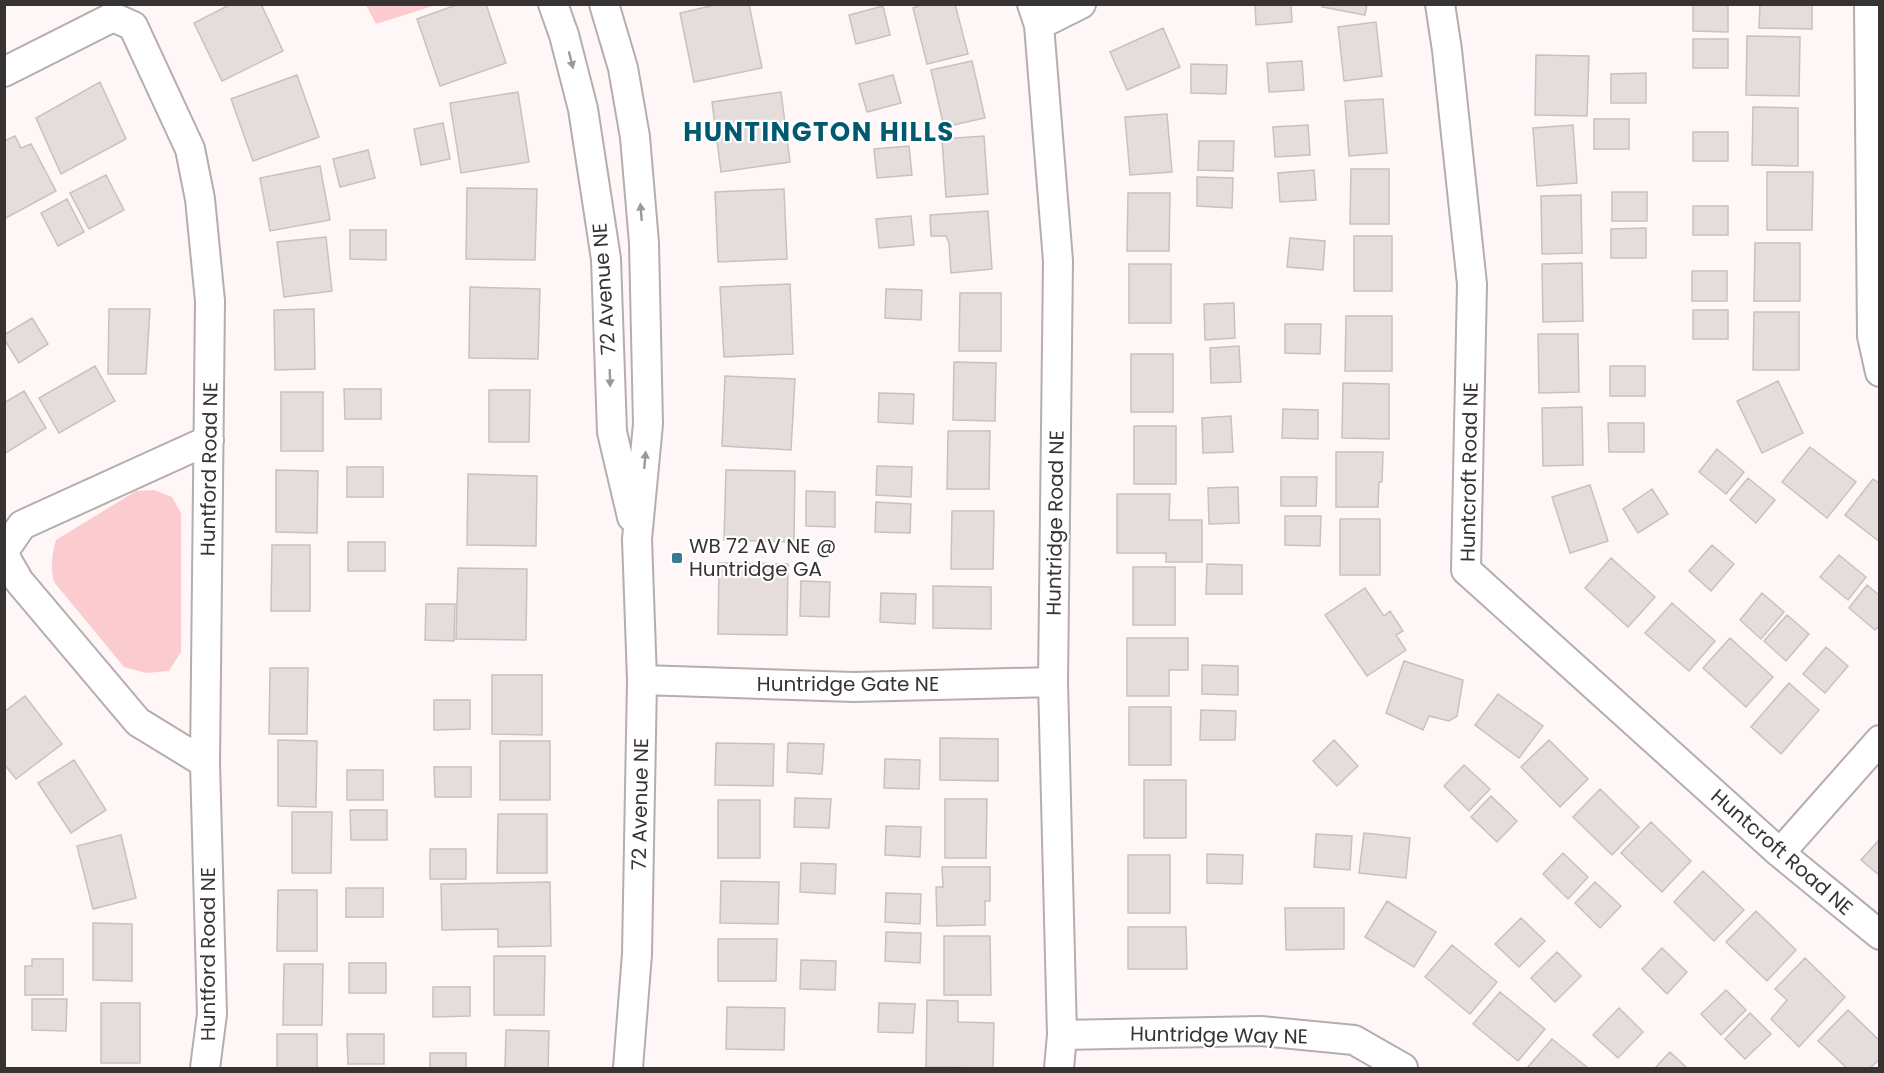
<svg xmlns="http://www.w3.org/2000/svg" width="1884" height="1073" viewBox="0 0 1884 1073" font-family="Poppins,sans-serif">
<style>
.green{fill:#fbcccf}
.building{fill:#e5dcdc;stroke:#c9c0c1;stroke-width:1.5}
.lines{fill:none;stroke-linecap:round;stroke-linejoin:round}
.minor-casing{stroke:#b6adad;stroke-width:32}
.minor{stroke:#fff;stroke-width:28}
.oneway{fill:#9b9999}
.poi-dot{fill:#3a798e;stroke:#fff;stroke-width:2}
.labels{text-anchor:middle;dominant-baseline:central;stroke-width:4.5;stroke-linejoin:round;paint-order:stroke}
.street-label{font-size:20px;fill:#373333;stroke:#fff}
.poi-label{font-size:20px;fill:#373333;stroke:#fff;text-anchor:start}
.district-label{font-size:26px;font-weight:bold;letter-spacing:1.5px;fill:#00596f;stroke:#fff}
</style>
<rect width="100%" height="100%" fill="#fef6f7"/>
<!-- green -->
<path class="green" d="M366,5H436L376,24Z
M154,490L172,497L181,513V652L169,671L146,673L124,667L54,582C50,567 52,555 56,540L136,491Z"/>
<!-- building -->
<path class="building" d="M231,4H261L283,51L222,81L194,23Z
M459,4H486L506,63L440,86L417,19Z
M719,4H749L762,68L694,82L680,13Z
M925,4H955L968,54L927,64L913,8Z
M1255,4H1291L1292,22L1256,25Z
M1322,4H1367L1365,15L1322,7Z
M1693,4H1728V32L1693,31Z
M1760,4H1812V29L1759,28Z
M883,6L890,35L856,44L849,15Z
M1376,22L1382,76L1344,81L1338,27Z
M1163,28L1180,67L1127,90L1110,52Z
M1747,36L1800,37L1799,96L1746,95Z
M1693,39H1728V68H1693Z
M1536,55L1589,56L1587,116L1535,115Z
M972,61L985,118L944,127L931,70Z
M1302,61L1304,90L1269,92L1267,63Z
M1191,64L1227,65L1226,94L1191,93Z
M1646,73V103H1611V74Z
M297,75L319,137L253,161L231,99Z
M893,75L901,103L867,112L859,84Z
M100,82L126,139L61,174L36,118Z
M518,92L529,162L461,173L450,103Z
M781,92L790,162L721,172L712,102Z
M1383,99L1387,153L1349,156L1345,101Z
M1753,107L1798,108V166L1752,165Z
M1167,114L1172,172L1130,175L1125,117Z
M1594,119H1629V149H1594Z
M443,123L450,159L421,165L414,129Z
M1308,125L1310,155L1275,157L1273,127Z
M1573,125L1577,183L1537,186L1533,128Z
M1693,132H1728V161H1693Z
M15,136L21,148L31,144L56,191L4,219V141Z
M984,136L988,194L946,197L942,139Z
M1199,141H1234L1233,171L1198,170Z
M909,146L912,175L877,178L874,149Z
M368,150L375,178L340,187L333,159Z
M320,166L330,220L270,231L260,178Z
M1351,169H1389V224H1350Z
M1314,170L1316,200L1280,202L1278,173Z
M1767,172H1813L1812,230H1767Z
M106,175L124,210L89,229L70,193Z
M1197,177L1233,178L1232,208L1197,206Z
M467,188L537,189L535,260L466,259Z
M784,189L787,259L718,262L715,192Z
M1612,192H1647V221H1612Z
M1128,193H1170L1169,251H1127Z
M1581,195L1582,253L1542,254L1541,196Z
M67,199L84,232L58,246L41,213Z
M1693,206H1728V235H1693Z
M988,211L992,269L951,273L949,243L946,236H931L930,215Z
M911,216L914,245L879,248L876,219Z
M1646,228V258H1611V229Z
M350,230H386V260L350,259Z
M1354,236H1392V291H1354Z
M326,237L332,291L284,297L277,242Z
M1290,238L1325,241L1323,270L1287,267Z
M1755,243H1800V301H1754Z
M1582,263L1583,321L1543,322L1542,264Z
M1129,264H1171V323H1129Z
M1692,271H1727V301H1692Z
M790,284L793,354L724,357L720,287Z
M470,287L540,289L538,359L469,358Z
M886,289L922,290L921,320L885,318Z
M960,293H1001V351H959Z
M1234,303L1235,338L1205,340L1204,304Z
M109,309H150L146,374H108Z
M314,309L315,369L275,370L274,310Z
M1693,310H1728V339H1693Z
M1754,312H1799V370H1753Z
M1346,316H1392V371H1345Z
M32,318L48,344L19,363L4,339V335Z
M1285,324H1321L1320,354L1285,353Z
M1538,334H1578L1579,392L1539,393Z
M1239,346L1241,382L1211,383L1210,348Z
M1131,354H1173V412H1131Z
M954,362L996,363L995,421L953,420Z
M95,366L115,401L59,433L39,398Z
M1610,366H1645V396H1610Z
M725,376L795,379L791,450L722,446Z
M1778,381L1803,433L1762,453L1737,401Z
M1343,383L1389,384V439L1342,438Z
M344,389H381V419H345Z
M489,390H530L529,442H489Z
M24,391L46,428L4,454V403Z
M281,392H323V451H281Z
M879,393L914,394L913,424L878,422Z
M1582,407L1583,465L1543,466L1542,408Z
M1283,409L1318,410V439L1282,438Z
M1231,416L1233,452L1203,453L1202,418Z
M1608,423H1644V452H1609Z
M1134,426H1176V484H1134Z
M948,431H990L989,489H947Z
M1810,447L1856,482L1827,518L1782,482Z
M1717,449L1744,472L1726,494L1699,472Z
M1336,452H1383L1382,482H1379L1378,507H1336Z
M877,466L912,467L911,497L876,495Z
M347,467H383V497H347Z
M276,470L318,471L317,533L276,532Z
M726,470L795,471L794,542L724,540Z
M468,474L537,476L536,546L467,545Z
M1281,477H1317L1316,506H1281Z
M1748,478L1775,500L1756,523L1730,500Z
M1873,479L1880,484V542L1845,515Z
M1590,485L1608,541L1570,553L1552,497Z
M1238,487L1239,523L1209,524L1208,488Z
M1652,489L1668,514L1638,533L1623,509Z
M806,491L835,492V527L806,526Z
M1117,494H1170L1169,520H1202V562H1166V553H1117Z
M876,502L911,504L910,533L875,532Z
M952,511H994L993,569H951Z
M1285,516H1321L1320,546L1285,545Z
M1340,519H1380V575H1340Z
M348,542H385V571H348Z
M272,545H310V611H271Z
M1712,545L1734,564L1711,591L1689,571Z
M1839,555L1866,577L1848,600L1820,577Z
M1611,558L1655,597L1628,627L1585,588Z
M719,563L788,564L787,635L718,634Z
M1207,564L1242,565V594H1206Z
M1133,567H1175V625H1133Z
M458,568L527,569L526,640L456,639Z
M801,581L830,582L829,617L800,616Z
M1867,585L1880,596V625L1875,630L1849,608Z
M933,586L991,587V629L933,628Z
M1365,588L1384,616L1390,611L1403,631L1396,635L1406,650L1367,676L1325,615Z
M881,593L916,594L915,624L880,622Z
M1762,593L1784,612L1761,639L1740,620Z
M1672,603L1715,641L1689,671L1645,633Z
M426,604H455L454,641L425,640Z
M1787,615L1809,634L1786,661L1764,641Z
M1127,638H1188V670H1169V696H1127Z
M1730,638L1773,677L1746,707L1703,668Z
M1826,647L1848,666L1825,693L1803,674Z
M1404,661L1463,680L1457,716L1449,721L1429,716L1423,730L1386,713Z
M1202,665L1238,666V695L1202,694Z
M270,668H308L307,734H269Z
M492,675H542V735L492,734Z
M1789,683L1819,710L1781,754L1751,727Z
M1498,694L1543,726L1519,758L1475,725Z
M25,696L62,744L16,779L4,764V712Z
M434,700H470V729L434,730Z
M1129,707H1171V765H1129Z
M1201,710L1236,711L1235,740H1200Z
M940,738L998,739V781L940,780Z
M278,740L317,741L316,807L278,806Z
M1334,740L1358,766L1337,786L1313,761Z
M1549,740L1588,779L1560,807L1521,767Z
M500,741H550V800H500Z
M716,743L774,744L773,786L715,785Z
M788,743L824,744L822,774L787,772Z
M885,759L920,760L919,789L884,788Z
M74,760L106,810L71,833L38,783Z
M1464,765L1490,789L1469,811L1444,786Z
M434,767H471V797H435Z
M347,770H383V800H347Z
M1144,780H1186V838H1144Z
M1600,789L1639,827L1612,855L1573,817Z
M1491,796L1517,821L1497,842L1471,817Z
M795,798L831,799L829,828L794,827Z
M945,799H987L986,858H945Z
M718,800H760V858H718Z
M350,810H387V840H351Z
M292,812H332L331,873H292Z
M498,814H547V873H497Z
M1651,822L1691,861L1662,892L1621,853Z
M886,826L921,827L920,857L885,855Z
M1364,833L1410,838L1406,878L1359,873Z
M1316,834L1352,836L1350,870L1314,867Z
M121,835L136,898L93,909L77,846Z
M1880,839V876L1861,860Z
M430,849H466V879H430Z
M1563,853L1588,877L1568,899L1543,874Z
M1207,854L1243,855L1242,884L1207,883Z
M1128,855H1170V913H1128Z
M801,863L836,864L835,894L800,892Z
M942,867H990V901H985V925L937,926L936,887H943Z
M1703,871L1744,910L1714,941L1674,902Z
M721,881L779,882L778,924L720,923Z
M550,882L551,946L498,947V929L442,930L441,884Z
M1595,882L1621,906L1600,928L1575,903Z
M346,888H383V917H346Z
M278,890H317V951H277Z
M886,893L921,894L920,924L885,922Z
M1387,901L1436,932L1414,967L1365,937Z
M1285,908H1344V949L1286,950Z
M1756,911L1796,950L1767,981L1726,942Z
M1521,918L1545,941L1519,967L1495,944Z
M93,923L132,924V981L93,980Z
M1128,927H1186L1187,969H1128Z
M886,932L921,933L920,963L885,961Z
M944,936H990L991,995H944Z
M718,939H777L776,981H718Z
M1452,945L1497,982L1470,1014L1425,977Z
M1662,948L1687,972L1667,994L1642,969Z
M1557,952L1581,976L1555,1002L1531,978Z
M494,956H545L544,1015H494Z
M1805,958L1845,997L1799,1047L1771,1019L1787,1000L1775,989Z
M32,959H63V995H25V966H32Z
M801,960L836,961L835,990L800,989Z
M349,963H386V993H349Z
M284,964H323L322,1025H283Z
M433,987H470V1016L433,1017Z
M1726,990L1746,1010L1721,1035L1701,1014Z
M1500,992L1545,1029L1518,1061L1473,1024Z
M32,999H67L66,1031L32,1030Z
M927,1000L958,1001V1022L994,1023L993,1068L926,1067Z
M101,1003H140V1063H101Z
M879,1003L915,1004L913,1033L878,1032Z
M727,1007L785,1008L784,1050L726,1049Z
M1619,1008L1643,1032L1618,1058L1593,1035Z
M1848,1010L1880,1041V1059L1870,1068H1847L1818,1041Z
M1750,1013L1771,1034L1745,1059L1725,1039Z
M506,1030L549,1031L548,1068H505Z
M277,1034H317V1068H277Z
M347,1034H384V1064H348Z
M1552,1039L1588,1068H1527Z
M1670,1052L1687,1068H1655Z
M430,1053H466V1068H430Z"/>
<g class="lines">
<!-- minor casing -->
<g class="minor-casing">
<path id="minor" d="M553,4L564,35L583,109L606,259L612,432L632,517
M604,4L623,68L635,137L644,243L648,424L637,539L642,680L637,954L628,1068
M1032,4L1039,25L1058,261L1053,682L1062,1035L1059,1068
M1440,4L1447,50L1472,284L1466,570L1780,853L1880,935
M1869,4L1872,336L1880,372
M1039,25L1081,4
M4,72L113,17L133,26L190,149L200,199L210,301L205,763L212,1014L205,1068
M4,551L22,525L209,440
M4,555L19,581L138,722L205,763
M642,680L854,687L1053,682
M1780,853L1880,740
M1062,1035L1261,1031L1354,1040L1403,1068"/>
</g>
<!-- minor -->
<use href="#minor" class="minor"/>
</g>
<!-- one-way arrows -->
<defs><path id="oneway-solid" d="M-6-.8H1V-3.2L6.5 0L1 3.2V.8H-6Z" transform="scale(1.5)"/></defs>
<g class="oneway">
<use href="#oneway-solid" transform="translate(571 60) rotate(76)"/>
<use href="#oneway-solid" transform="translate(641 212) rotate(-95)"/>
<use href="#oneway-solid" transform="translate(610 378) rotate(88)"/>
<use href="#oneway-solid" transform="translate(645 460) rotate(-85)"/>
</g>
<!-- markers -->
<rect class="poi-dot" x="671" y="552" width="12" height="12" rx="3"/>
<g class="labels">
<!-- street labels -->
<g class="street-label">
<text transform="translate(604 289) rotate(-94)">72 Avenue NE</text>
<text transform="translate(209 469) rotate(-89)">Huntford Road NE</text>
<text transform="translate(1469 472) rotate(-89)">Huntcroft Road NE</text>
<text transform="translate(1055 523) rotate(-89)">Huntridge Road NE</text>
<text x="848" y="684">Huntridge Gate NE</text>
<text transform="translate(640 804) rotate(-89)">72 Avenue NE</text>
<text transform="translate(1782 852) rotate(41)">Huntcroft Road NE</text>
<text transform="translate(208 954) rotate(-90)">Huntford Road NE</text>
<text transform="translate(1219 1035) rotate(1)">Huntridge Way NE</text>
</g>
<!-- poi labels -->
<g class="poi-label">
<text x="689" y="546">WB 72 AV NE @<tspan x="689" dy="23">Huntridge GA</tspan></text>
</g>
<!-- district labels -->
<g class="district-label">
<text x="819" y="132">HUNTINGTON HILLS</text>
</g>
</g>
<!-- border -->
<rect width="1884" height="1073" fill="none" stroke="#373333" stroke-width="12"/>
</svg>
